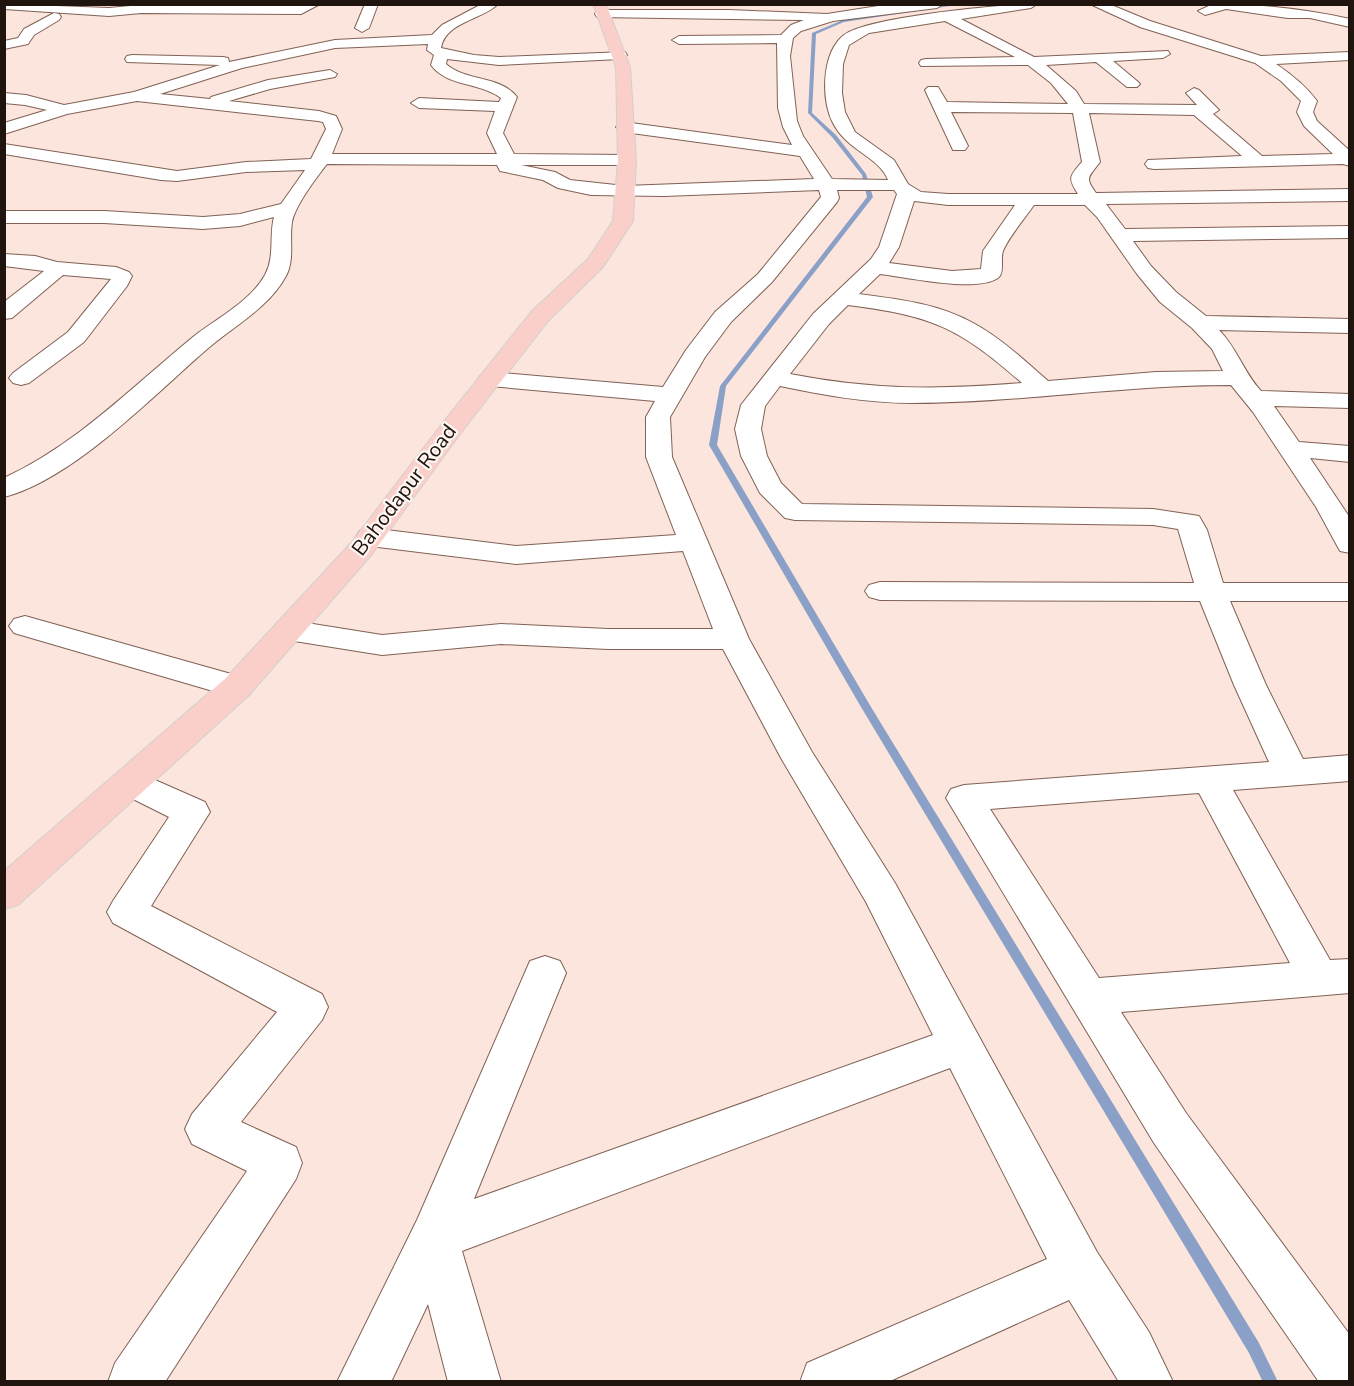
<svg xmlns="http://www.w3.org/2000/svg" width="1354" height="1386" viewBox="0 0 1354 1386" font-family="'Nunito Sans',sans-serif">
<style>
.lines{fill:none;stroke-linecap:round;stroke-linejoin:round}
.stream{fill:#8aa0c7;fill-rule:evenodd}
.minor-casing{stroke:#816154;stroke-width:2}
.major-casing{stroke:#d2d0cf;stroke-width:2}
.minor{fill:#fff;fill-rule:evenodd}
.major{fill:#facec9;fill-rule:evenodd}
.labels{text-anchor:middle;dominant-baseline:central;stroke-width:4.5;stroke-linejoin:round;paint-order:stroke}
.street-label{font-size:21px;fill:#20140e;stroke:#fdf6f3}
</style>
<rect width="100%" height="100%" fill="#fbe5dc"/>
<g class="lines">
<!-- stream -->
<path class="stream" d="M951,4H963L844,22L816,34L812,113L836,135L866,174L873,197L726,386L717,445L871,707L1259,1343L1278,1382H1263L1249,1353L861,707L709,445L720,386L867,197L862,175L832,137L808,113L812,33L843,20Z"/>
<!-- minor casing -->
<g class="minor-casing">
<path id="minor" d="M4,4L109,8L141,5L320,4L301,14L141,13L109,16L4,9Z
M365,4H378L369,28L362,32L355,28Z
M482,4H498C482,20 445,22 441,48L474,55L499,57L625,52L627,55L620,59L499,65L447,59L446,64C466,82 500,75 517,97L503,133L514,154L627,155L633,156L636,160L633,164L627,165H521L555,172L570,180L625,186L814,179L800,156L624,132L616,127L624,122L792,145L783,127L778,108L777,43L679,44L672,40L679,36L781,35L791,25L804,20L597,17L595,14L597,11L602,10H729L827,14L891,4H943L937,8L833,21L801,31L793,38L790,56L797,121L803,136L832,179L888,180C879,156 846,151 832,121C821,97 822,52 844,35C867,17 1003,4 1037,4L1031,8L961,19L1034,57L1168,51L1170,54L1163,58L1113,61L1137,81L1140,84L1137,87H1127L1096,62L1046,65L1076,91L1084,104L1197,105L1186,93L1194,88L1199,90L1219,110L1213,114L1262,156L1333,154L1304,126L1297,112L1301,101L1281,81L1255,63L1140,27L1090,4H1109L1150,21L1261,56L1350,52V60L1276,64C1291,74 1306,86 1317,101L1313,112L1317,121L1350,151V166L1343,164L1154,169L1148,168L1145,164L1148,160L1242,156L1194,115L1089,113L1100,162C1089,177 1084,177 1096,193L1350,189V201L1106,204L1125,229L1350,226V238L1133,241L1151,266L1176,292L1206,316L1350,319V333L1219,330C1237,348 1244,373 1261,391L1350,394V408L1274,406L1299,442L1350,446V462L1310,458L1350,518V553L1340,551L1316,507L1253,412L1231,385C1124,385 1018,403 911,403C867,403 823,395 780,386L765,406L761,429L767,456L781,483L802,504L1153,509L1199,516L1207,530L1223,583H1350V601H1230L1266,685L1303,759L1350,755V781L1233,790L1330,960L1350,959V993L1121,1012L1186,1113L1350,1335V1382H1319L1154,1143L946,798L951,789L964,785L1269,762L1234,685L1200,601L880,600L869,597L865,591L869,585L880,582L1194,583L1178,529L1153,525L795,520L785,518L760,493L741,456L735,429L741,405L813,314L871,259L879,247L897,194L894,190H837L839,198L837,202L772,282L731,322L705,357L670,417L672,457L749,639L812,752L895,883L1097,1252L1149,1332L1173,1382H1119L1069,1300L888,1382H800L807,1363L1047,1259L950,1068L462,1251L501,1382H448L428,1304L391,1382H337L417,1220L530,961L545,956L560,961L566,973L474,1199L933,1035L866,902L781,758L723,649H608L501,644L382,655L288,640L277,637L272,630L277,623L288,620L382,635L501,624L608,629H713L683,551L516,564L370,546L360,543L356,537L360,531L370,528L516,546L676,535L646,457V417L655,401L490,386L482,384L478,379L482,374L490,372L663,387L686,350L715,312L758,274L821,197L819,190L664,196L591,195L558,188L543,180L500,171L497,165L327,164C316,178 295,206 292,222C289,240 295,259 286,276C268,309 233,326 206,350C153,396 72,480 4,497V478C77,444 132,387 193,337C217,318 250,302 265,275C275,257 269,236 274,217L240,226L203,229L104,223H4V211H104L203,217L240,214L281,204L305,170L246,172L177,181L161,180L4,154V144L177,171L246,162L311,159L326,129L323,122L318,121L137,101L67,114L4,134V123L47,110L25,105L4,103V93L26,95L64,105L134,92L220,65L127,62L125,59L127,56L132,55L223,57L228,58L229,62L335,40L432,35L442,25ZM945,21L1015,57L926,59L921,60L919,63L921,66L1028,65L1051,83L1068,104L947,102L938,87H928L925,90L953,150H965L968,146L951,112L1073,113L1082,162C1070,176 1067,177 1078,194H948L921,192L908,184L894,160L855,132L845,112L842,93L843,64L849,45L869,33ZM428,44L427,50L434,55L431,65C447,87 480,82 501,98L499,102L419,98L411,103L419,108L495,111L487,133L497,154H332L342,129L336,116L319,111L229,101L270,89L335,77L337,74L330,70L268,80L211,97L210,99L160,94L242,68L335,48ZM914,201L948,205H1015L983,251L981,269L952,271L889,263L899,247ZM1034,205H1085L1097,217L1137,274L1160,302L1192,328L1212,349L1223,371L1156,372L1048,381C1025,361 1002,339 975,324C940,304 899,299 859,294L880,274C906,277 976,293 998,278C1005,272 1000,259 1003,251C1008,238 1025,218 1034,205ZM848,305C933,316 958,327 1022,383C939,390 872,390 790,374L829,324ZM1199,793L1290,963L1099,978L990,809Z
M1213,4C1259,4 1305,9 1350,19V27L1310,18H1288L1226,9L1205,15L1198,11Z
M54,13L59,14L61,17L59,20L34,35L28,44L4,49V41L18,38L24,29Z
M4,254L35,256L57,262L116,267L129,272L132,276L127,286L84,342L29,383L21,385L13,383L9,378L13,373L68,332L111,279L63,275L12,318L4,319V302L44,271L4,266Z
M25,616L249,679L253,687L249,695L237,698L14,633L9,626L14,619Z
M130,769L205,802L210,812L151,906L322,994L328,1007L322,1020L241,1122L296,1147L302,1163L296,1179L165,1382H108L115,1363L247,1171L192,1144L185,1129L192,1114L277,1012L113,923L107,912L113,901L169,817L117,791L112,782L117,773Z"/>
</g>
<!-- major casing -->
<g class="major-casing">
<path id="major" d="M593,4H606L630,67L636,160L633,221L603,267L548,321L463,430L372,554L249,695L18,905L4,909V871L225,679L352,542L445,420L532,311L588,259L613,221L618,160L616,67Z"/>
</g>
<!-- minor -->
<use href="#minor" class="minor"/>
<!-- major -->
<use href="#major" class="major"/>
</g>
<g class="labels">
<!-- street labels -->
<g class="street-label">
<text transform="translate(404 490) rotate(-53)">Bahodapur Road</text>
</g>
</g>
<!-- border -->
<rect width="1354" height="1386" fill="none" stroke="#20140e" stroke-width="12"/>
</svg>
